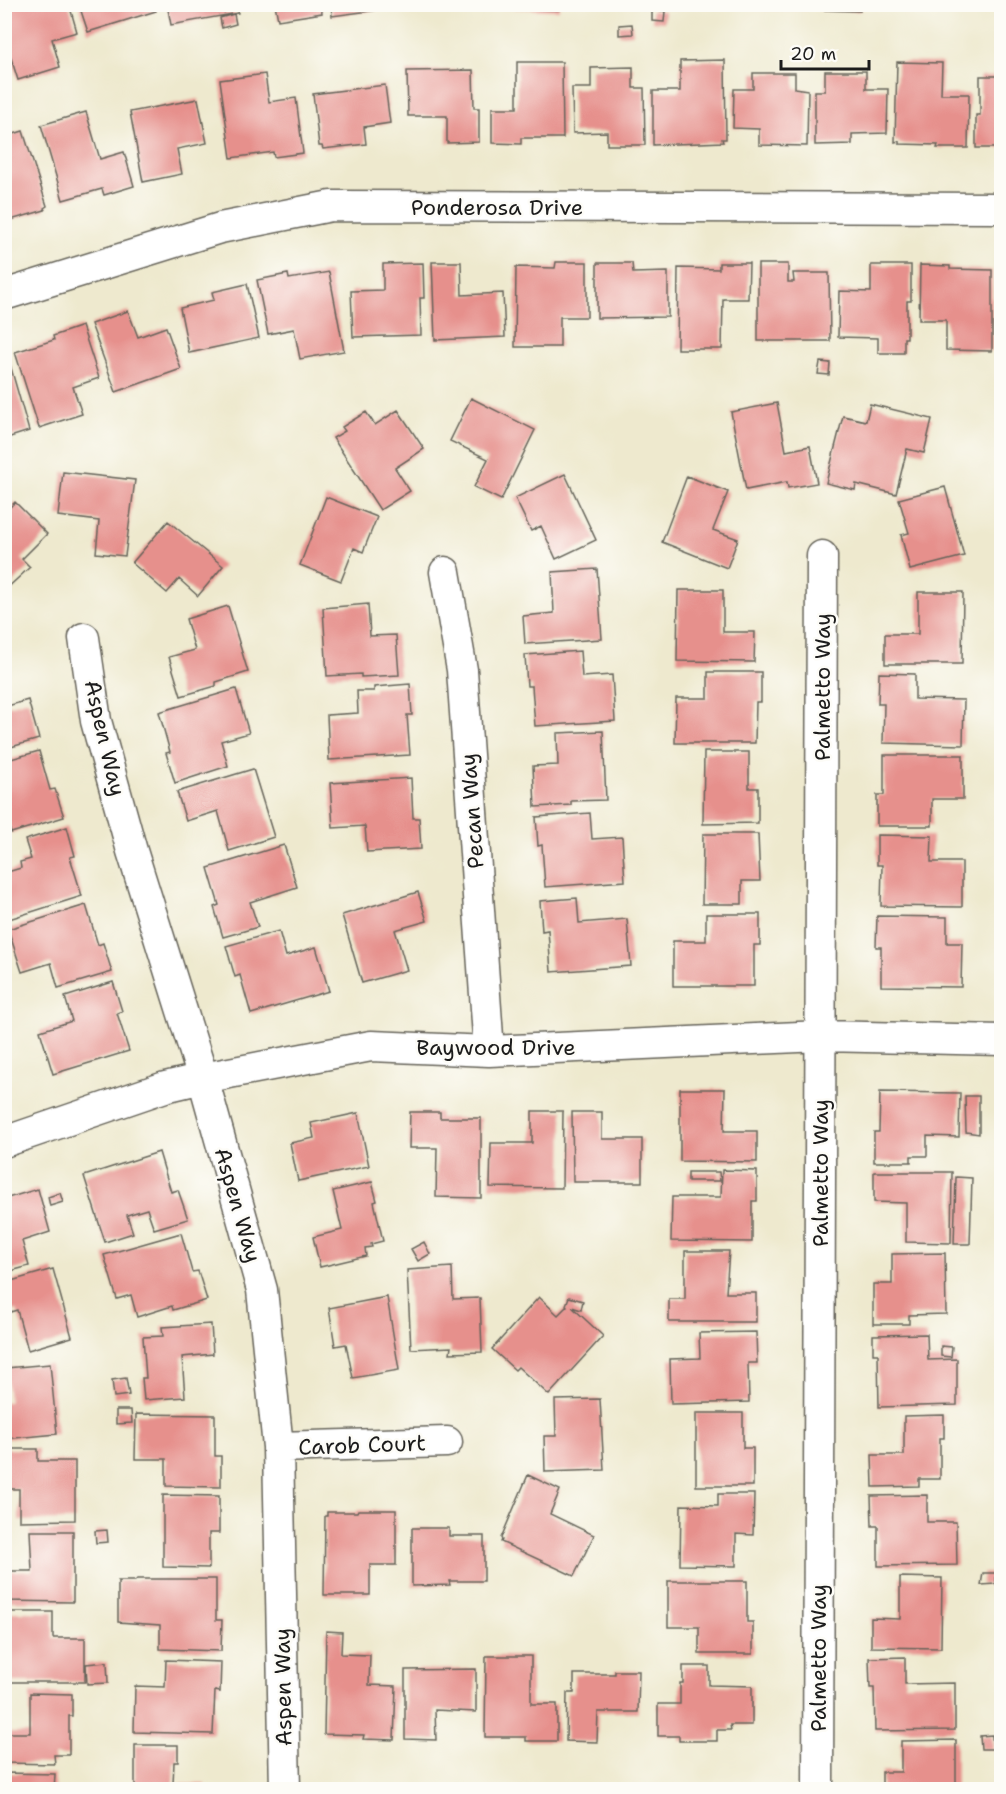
<svg xmlns="http://www.w3.org/2000/svg" width="1006" height="1794" viewBox="0 0 1006 1794" font-family="'Shantell Sans',sans-serif">
<style>
.building{fill:#e6908c}
.lines{fill:none;stroke-linecap:round;stroke-linejoin:round}
.minor-casing{stroke:#66645a;stroke-width:33}
.minor{stroke:#fff;stroke-width:30}
.labels{text-anchor:middle;dominant-baseline:central;stroke-width:5;stroke-linejoin:round;paint-order:stroke}
.street-label{font-size:22px;fill:#1c1c1c;stroke:#fdfcf7}
</style>
<rect width="100%" height="100%" fill="#fdfcf7"/>
<filter id="ink" filterUnits="userSpaceOnUse"><feTurbulence type="fractalNoise" baseFrequency=".0167" numOctaves="2"/><feDisplacementMap in="SourceGraphic" scale="12" xChannelSelector="R" yChannelSelector="G"/><feConvolveMatrix kernelMatrix="1 2 1 2 8 2 1 2 1" color-interpolation-filters="sRGB"/></filter>
<filter id="wash" filterUnits="userSpaceOnUse"><feTurbulence type="fractalNoise" baseFrequency=".008" numOctaves="4" result="noise"/><feDisplacementMap in="SourceGraphic" scale="24" xChannelSelector="R" yChannelSelector="G"/><feGaussianBlur stdDeviation="1.35" result="paint"/><feColorMatrix in="noise" values="0 0 0 0 0 0 0 0 0 0 0 0 0 0 0 0 0 1.4 0 .05"/><feComposite in="paint" operator="in"/></filter>
<g filter="url(#wash)">
<rect width="100%" height="100%" fill="#eee9ce"/>
<g id="blocks">
<!-- building -->
<path class="building" d="M4,4H69L77,32L52,39L60,67L18,80L4,36Z
M167,4H236L238,13L171,25Z
M275,4H321L322,13L278,20Z
M331,4H376L377,10L332,16Z
M438,4H483V8H438Z
M491,4H559V10L491,8Z
M763,4H807V10H763Z
M817,4H860V11L817,10Z
M977,4H1002V11H977Z
M79,5H154L156,11L88,32Z
M652,10L665,11L664,22L652,21Z
M234,14L236,24L222,28L220,18Z
M632,24L633,34L619,35V25Z
M725,60L726,139H722L723,142L653,145V91H680V61Z
M517,62H562L563,138H521V144L492,143V108H517Z
M897,62L942,63L941,94H969L968,148H937L938,145L899,144V141L895,142Z
M633,67V88H644L645,145H607V132L573,133L572,88H591V68Z
M473,70L474,108H479V142L447,143V116H408L407,71Z
M825,71H866V89H888L887,133L852,134V144L815,145V91H825Z
M753,73H795V88L808,90L807,146L759,145V129L733,128L734,89H753Z
M265,74L269,102L296,98L303,153L274,157L273,152L231,158L220,80Z
M980,76H1002V148H976V115H980Z
M385,85L390,123L364,127L366,144L323,149L322,146H319L313,94Z
M198,99L207,143L177,149L182,174L143,182L130,112Z
M86,112L100,159L124,152L134,186L104,195L102,189L63,200L41,125Z
M23,131L47,206L44,208L45,210L7,221V223L4,224V137Z
M432,262H461L462,295L503,293L505,337L435,340Z
M556,262H587V317H560V347H515L516,267L555,268Z
M423,263L424,298H420L421,335L353,337L351,291L383,290V264Z
M597,263H632L633,273L668,272V317L597,318Z
M719,263H749L748,299H723L722,349H677L678,268L719,269Z
M758,264H788V282H794L793,273H829L830,341H758Z
M871,265H911V301H907V338H904V353H878V338L838,337L839,291L871,292Z
M920,265L950,266V269L992,270V351L946,350V320H919Z
M329,272L344,351L300,359L294,329L268,334L257,280L288,274L289,279Z
M247,284L259,338L189,353L180,308L214,300L212,292Z
M128,311L138,337L166,327L181,369L116,392L91,324Z
M82,326L99,378L73,387L82,414L39,428L15,352L54,340L53,336Z
M7,354L29,431L4,439V355Z
M820,362L830,363L829,375L818,374Z
M471,398L535,430L501,500L474,487L488,459L450,441Z
M777,403L786,451L810,446L817,483L788,488L787,482L746,490L731,412Z
M870,404L932,419L924,453L907,449L896,494L856,484L855,490L826,483L843,416L866,421Z
M398,410L424,449L395,468L410,491L380,510L333,438L345,431L342,427L366,412L375,425Z
M63,472L135,480L125,556L96,553L99,521L58,516Z
M565,474L596,540L556,559L541,526L531,531L515,498Z
M687,476L728,492L713,530L738,539L727,568L662,542Z
M945,487L964,556L910,570L901,535L909,533L899,499Z
M326,497L377,517L363,552L354,548L341,581L300,565Z
M15,502L47,534L22,559L30,567L4,591V513Z
M168,521L223,566L198,596L179,579L167,593L132,563Z
M597,569L602,639L525,644L523,616L554,613L552,572Z
M678,590H723V632H755L754,662L677,661Z
M918,592H963L962,664H885V634H918Z
M368,604L370,636L396,635L399,675L361,677V674L327,676L323,608Z
M228,606L248,672L216,682V686L181,696L169,657L195,650L186,619Z
M580,651L582,677L612,675L615,721L535,726L532,686H527L525,655Z
M708,672H761V702H756L755,743H675L676,698H708Z
M879,673L915,674V699L964,700L963,745L883,743L884,704H878Z
M410,684L412,715H407L410,755L329,760L327,715L358,713L357,691H374V687Z
M236,689L249,733L221,741L228,766L175,783L166,753L170,752L159,712Z
M28,700L39,739L4,749V707Z
M603,731L606,800L571,801V805L535,807L533,766L558,765L557,733Z
M39,751L50,790L55,789L64,817L11,833L4,812V761Z
M704,752H749V788H758V823L703,824Z
M884,755H963V799H932V826H877V795H884Z
M253,769L274,837L229,851L218,811L186,821L177,792Z
M411,778L413,818H419L421,849L367,852L365,826L333,828L330,783Z
M590,813L592,839L622,837L625,881L545,887L542,845L538,846L536,817Z
M67,827L75,856L70,857L82,896L6,920L4,873L21,868L20,862L31,859L25,840Z
M703,834H758L760,881H742V904H702Z
M877,835L932,836L931,862H962V907L881,906L882,865H877Z
M284,845L297,887L250,902L258,927L223,937L214,907L219,905L208,868Z
M418,892L427,921L395,930L407,970L362,983L342,915Z
M577,898L579,923L627,919L631,966L551,972L548,930L542,931L540,901Z
M86,905L98,945L103,943L112,972L58,988L51,963L22,972L8,929Z
M706,914H760V945H754V986H673V941H706Z
M877,916L947,917V943H962L961,987L881,986V947H876Z
M279,931L286,956L316,947L329,991L251,1014L240,975L235,977L226,946Z
M113,982L122,1011L117,1013L129,1051L53,1074L40,1031L72,1021L65,997Z
M680,1089H725L724,1131H757V1162L680,1161Z
M880,1092L960,1093L959,1137L927,1136V1156H911V1162H874V1132H879Z
M965,1096H979V1134L966,1132Z
M532,1111H563L562,1188L490,1187L491,1143H532Z
M410,1112H440V1118H481V1198L436,1197L437,1148H409Z
M572,1112H602V1139H642V1182H573Z
M358,1113L369,1166L298,1181L290,1143L314,1138L311,1123Z
M159,1152L171,1192L178,1190L188,1219L154,1229L147,1209L127,1215L133,1233L105,1242L84,1176Z
M722,1170L757,1171V1201H752V1242L671,1241L672,1197H721Z
M688,1172H719L720,1181H688Z
M874,1172H952L951,1243L906,1242V1203L874,1202Z
M956,1177L972,1178L970,1244H954Z
M372,1182L377,1201L374,1202L383,1241L371,1244L372,1247L365,1248L366,1256L320,1267L313,1237L342,1230L333,1191Z
M38,1189L50,1232L22,1241L29,1266L4,1273V1199Z
M60,1193L63,1202L50,1206L48,1197Z
M181,1233L192,1272L198,1271L207,1300L173,1310L172,1306L137,1317L131,1295L117,1299L104,1255Z
M424,1242L430,1254L418,1261L411,1249Z
M685,1251H729L726,1293H756V1322H669V1299H685Z
M945,1253L946,1314L909,1315V1324H873V1284H892V1254Z
M452,1267L453,1299L480,1298L482,1352L450,1353L451,1347L411,1349L407,1270Z
M53,1269L72,1337L28,1350L17,1310L4,1314V1283Z
M387,1297L399,1370L353,1378L346,1344L335,1346L329,1308Z
M539,1297L558,1315L567,1306L566,1305L569,1297L583,1301L581,1310L572,1307L603,1336L549,1395L518,1367L515,1370L492,1349Z
M211,1324L213,1354L182,1357L185,1397L144,1400L142,1378H146L143,1337L163,1336L162,1327Z
M756,1332L757,1363H748L749,1402L671,1404L670,1359L700,1358L699,1333Z
M927,1334L928,1360L957,1359V1405L879,1407L878,1354H873V1335Z
M941,1346L952,1347L951,1357L941,1356Z
M50,1364L57,1434L4,1439V1402H9L6,1368Z
M126,1378L129,1395L114,1397L112,1380Z
M600,1399L604,1470L545,1472L544,1436H556L555,1400Z
M116,1410H131L132,1423L116,1424Z
M696,1413H743V1448H753V1486H696Z
M136,1414L215,1415V1456H221V1487L166,1486V1459H135Z
M944,1415V1438H940V1479H919V1486L873,1487L872,1455H904V1416Z
M4,1449H38V1461H75V1520L19,1521V1489H4Z
M528,1475L560,1490L550,1514L594,1535L574,1576L501,1542L502,1540L501,1538Z
M718,1494H754L753,1535L736,1534V1566L680,1565L681,1505L718,1506Z
M163,1495L219,1496V1533H209V1568L163,1567Z
M927,1495V1522H956L957,1565L878,1566V1526H872L871,1496Z
M358,1510H396V1565H370V1595H324L325,1516H327V1512H357Z
M412,1528H449V1536H484V1581H449L450,1585L412,1586Z
M107,1530L108,1542L96,1543L95,1531Z
M30,1531H73V1602L4,1601V1571H32Z
M983,1573H996V1584L981,1585Z
M900,1577L942,1578L941,1648L871,1647V1618L900,1619Z
M137,1579H216V1620H222L221,1651L160,1649V1625L118,1622V1581H135Z
M668,1581H747V1622H753V1654H699V1627H668Z
M4,1612H53V1638H85V1682H6Z
M326,1631L342,1632L341,1654L370,1655L369,1685L396,1686L394,1740L363,1739L364,1735L324,1734Z
M486,1656H531V1704H557V1741H526V1737H485Z
M905,1657V1684L955,1683V1730L875,1731L874,1688H870L869,1658Z
M166,1660L221,1662L220,1692L215,1691L213,1734L134,1732L135,1686L165,1687Z
M107,1662L108,1683L87,1684L86,1664Z
M683,1666H709V1685L752,1686V1725H730L731,1730H717V1741H679V1736H658V1704H680V1683H683Z
M476,1669V1712L435,1710L436,1740L405,1739V1670Z
M615,1671H639L638,1712H598L597,1742L566,1741L567,1693H574V1674H615Z
M30,1693L72,1694V1716H69V1755H54L55,1764L4,1763V1733H30Z
M992,1735L993,1749H981L980,1736Z
M956,1740V1790H882V1772H901V1741Z
M135,1745H178V1762H174L173,1784H205V1790H135Z
M4,1773L55,1774L54,1790H4Z"/>
</g>
</g>
<g filter="url(#ink)">
<use href="#blocks" fill-opacity="0" stroke="#66645a" stroke-width="1.5"/>
<g class="lines">
<!-- minor casing -->
<g class="minor-casing">
<path id="minor" d="M4,295L220,228L331,206L1002,208
M445,572L462,670L489,1051
M84,638L96,721L132,851L203,1078L262,1290L278,1447L285,1790
M4,1142L165,1087L203,1078L371,1046L489,1051L821,1036L1002,1040
M278,1447L447,1442
M818,1790L822,556"/>
</g>
<!-- minor -->
<use href="#minor" class="minor"/>
</g>
</g>
<g class="labels">
<!-- street labels -->
<g class="street-label">
<text x="497" y="207">Ponderosa Drive</text>
<text transform="translate(822 687) rotate(-90)">Palmetto Way</text>
<text transform="translate(105 738) rotate(77)">Aspen Way</text>
<text transform="translate(472 811) rotate(-94)">Pecan Way</text>
<text x="496" y="1047">Baywood Drive</text>
<text transform="translate(820 1173) rotate(-90)">Palmetto Way</text>
<text transform="translate(238 1205) rotate(74)">Aspen Way</text>
<text transform="translate(362 1445) rotate(-2)">Carob Court</text>
<text transform="translate(818 1658) rotate(-90)">Palmetto Way</text>
<text transform="translate(283 1687) rotate(-91)">Aspen Way</text>
</g>
</g>
<!-- margin -->
<rect width="1006" height="1794" fill="none" stroke="#fdfcf7" stroke-width="24"/>
<!-- scale -->
<path d="M781 60v9h88v-9" fill="none" stroke="#1c1c1c" stroke-width="3"/>
<text x="790" y="60" font-size="18" fill="#1c1c1c" stroke="#fdfcf7" stroke-width="4.5" paint-order="stroke">20 m</text>
</svg>
